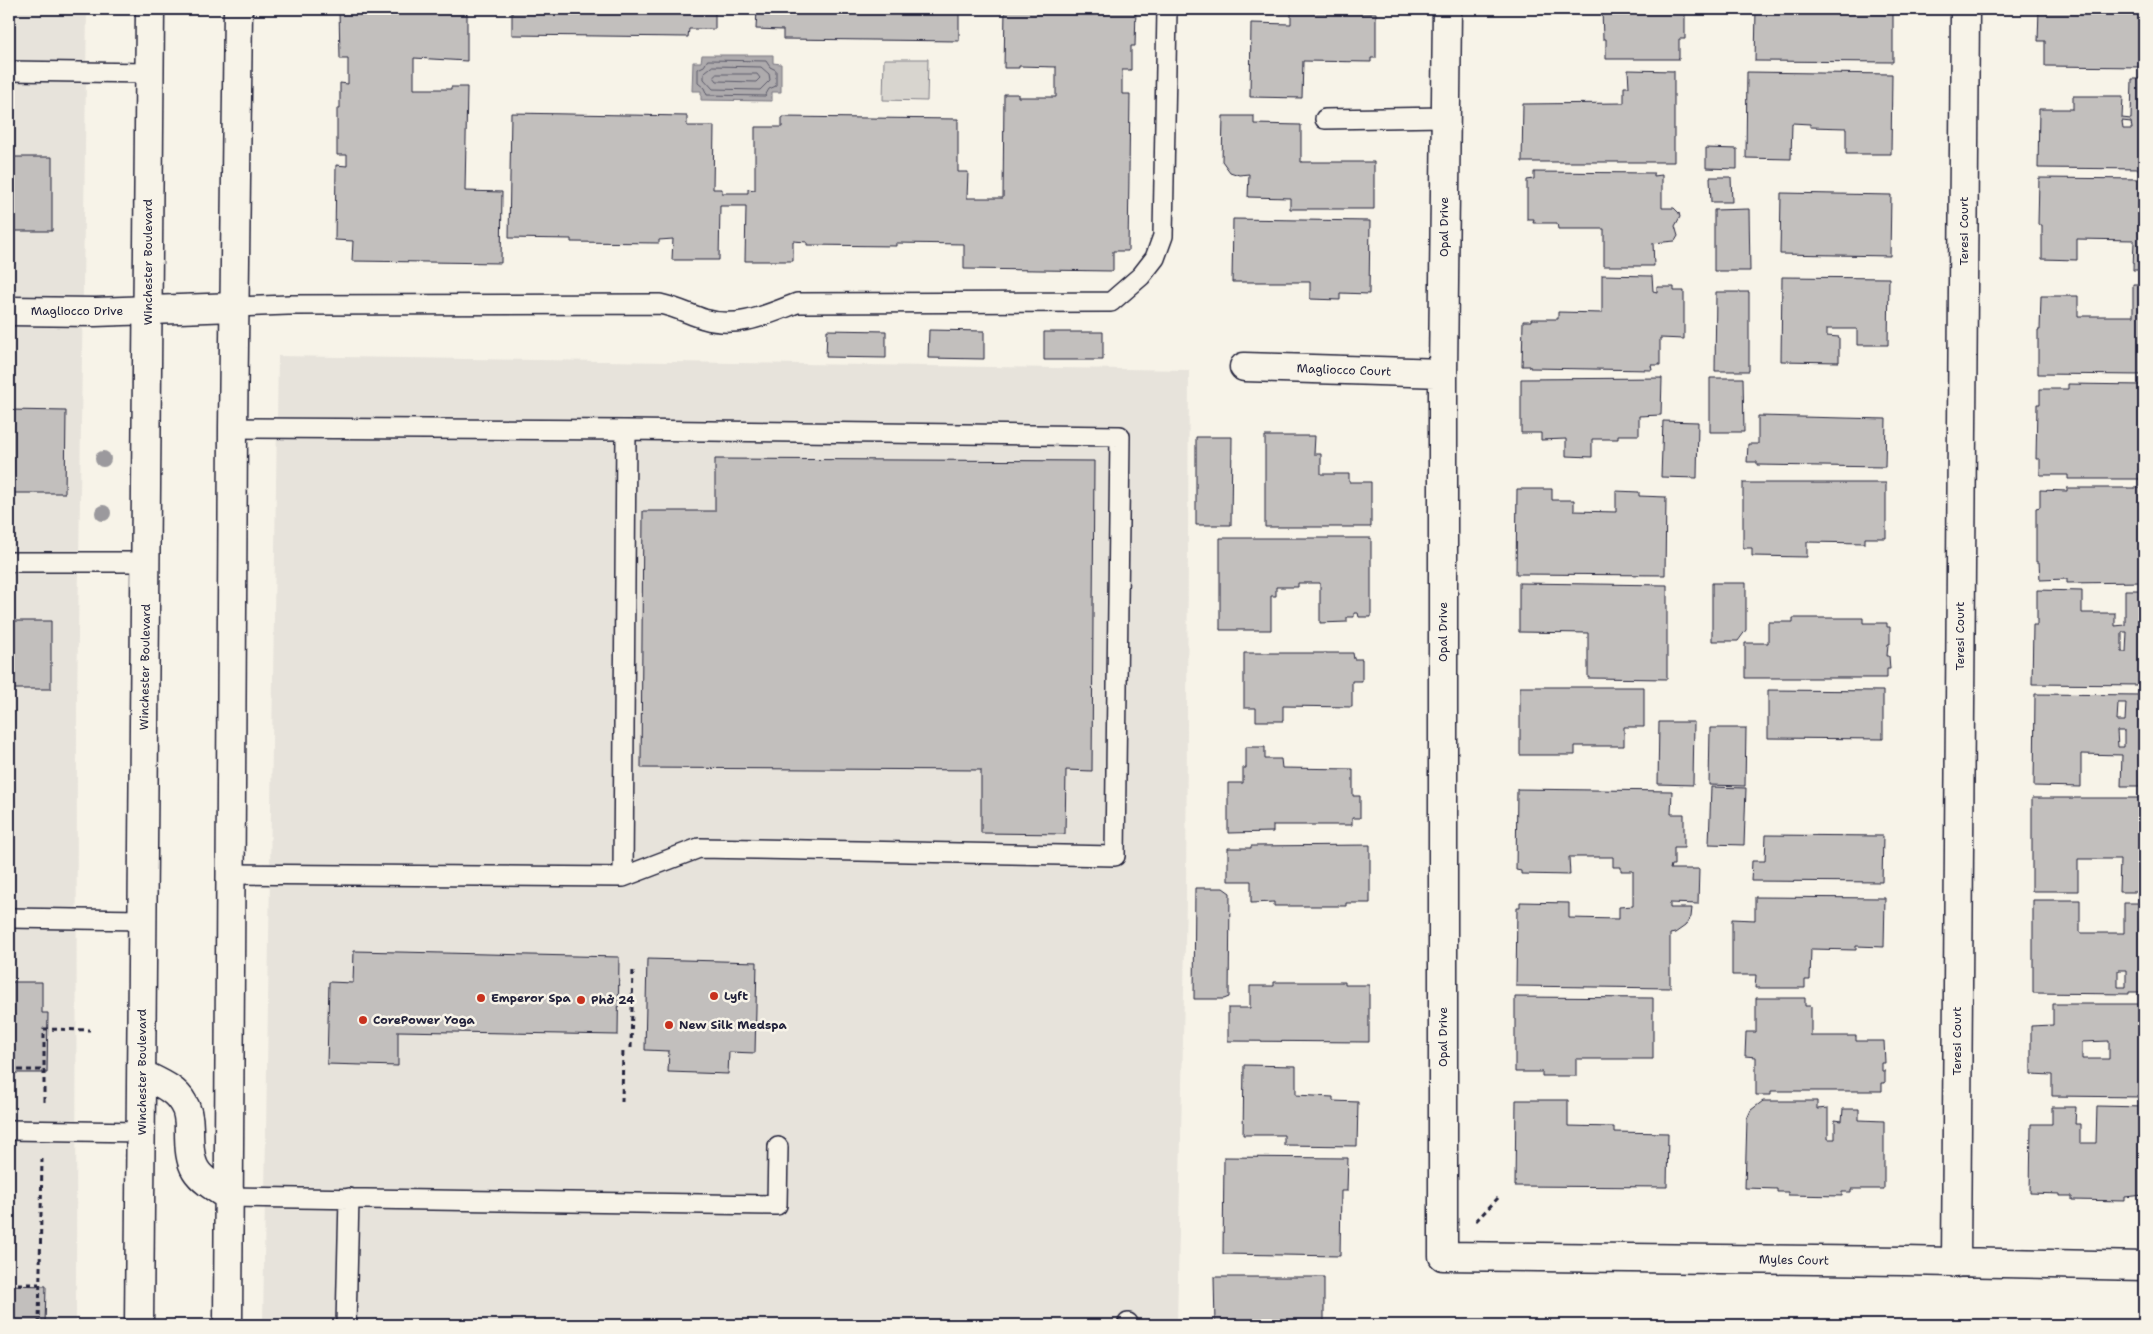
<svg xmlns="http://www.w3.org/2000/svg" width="2153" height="1334" viewBox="0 0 2153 1334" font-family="'Shantell Sans',sans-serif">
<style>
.built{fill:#e7e3db}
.green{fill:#d8d5cf;stroke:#7d7c85}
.water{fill:#aeabad;stroke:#76747f}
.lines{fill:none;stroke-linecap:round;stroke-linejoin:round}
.shore{stroke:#5a5969;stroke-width:1}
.building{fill:#c2bfbd;stroke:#22223b;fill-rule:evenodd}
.service-casing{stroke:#22223b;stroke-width:22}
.minor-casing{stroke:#22223b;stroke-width:31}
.primary-casing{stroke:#22223b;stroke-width:31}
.path{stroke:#22223b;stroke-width:3;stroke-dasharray:5 4;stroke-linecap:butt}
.service{stroke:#f7f3e8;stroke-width:19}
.minor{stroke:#f7f3e8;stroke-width:28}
.primary{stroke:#f7f3e8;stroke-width:28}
.tree{fill:#9b999d}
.poi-dot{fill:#c8321e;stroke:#f7f3e8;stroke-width:2}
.labels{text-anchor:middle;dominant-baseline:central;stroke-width:5;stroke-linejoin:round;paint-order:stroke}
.street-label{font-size:12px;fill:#22223b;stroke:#f7f3e8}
.poi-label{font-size:12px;font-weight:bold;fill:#22223b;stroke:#f7f3e8;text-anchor:start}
</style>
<rect width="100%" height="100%" fill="#f7f3e8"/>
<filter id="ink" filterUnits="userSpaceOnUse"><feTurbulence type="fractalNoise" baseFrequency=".02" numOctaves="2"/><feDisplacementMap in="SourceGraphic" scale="10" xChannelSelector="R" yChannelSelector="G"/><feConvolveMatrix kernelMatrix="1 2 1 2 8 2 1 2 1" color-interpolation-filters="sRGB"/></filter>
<g filter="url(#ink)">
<!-- built -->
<path class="built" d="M9,9H87L77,703L76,1325H9Z
M278,356L1189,370L1186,897L1177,1325H263Z"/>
<!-- green -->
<path class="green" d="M884,59H928L927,101L883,100Z"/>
<!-- water -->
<path class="water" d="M702,55H773V63L781,64V92H772V101L701,100V91H692L693,62H701Z"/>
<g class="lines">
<!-- shore -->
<path class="shore" d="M708,60L766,61L770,67L776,70V86L769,89L765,96L707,95L704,88L698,83V69L704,66Z
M713,66L761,67L769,74L770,80L760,90L713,89L704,79V73Z
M717,74H757L760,78L756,82L717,81L714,77Z"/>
</g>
<!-- building -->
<path class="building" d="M339,9H467V61L414,58V89H451V87H467L465,191L502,192L501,263L352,261L353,241L335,240L336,165L347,166V155H337V109H340V83L348,84V59H340Z
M512,9H715V29H689L688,37L512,35Z
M757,9H959V41L783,39V30L756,29Z
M1005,9H1136L1135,46H1131V70H1122V94H1130L1128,251H1113V271L964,269V244L896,243V246L807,245V242L793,241V261H745L746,206H720L719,260H672L673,239L659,240V243L571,242V239L509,238L511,113L687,116V126H714L713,189H722V193H748V189L755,190V127H782V117L958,119V172H968L967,198H1003L1004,94H1018V97H1056V67L1019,66V68H1004Z
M1602,9H1685V39H1679V59H1606V39H1603Z
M1756,9H1893V62L1755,61Z
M2039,9H2144V67L2045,66V41H2038Z
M1291,12L1376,13V58H1371V62L1303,61L1302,98L1250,97L1251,23L1291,24Z
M1628,70L1674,71V162H1522L1523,104L1624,103V87H1629Z
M1747,72L1892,74L1891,154H1846V128L1810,127V124L1792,123L1791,159L1746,158Z
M2132,79H2144V169L2038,168L2039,109H2073V96H2123L2122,118L2131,119ZM2122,121L2131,122L2132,129H2123Z
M1223,116H1254V124L1301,125V162H1374V209H1290V198L1248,197L1249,174L1239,175L1230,172L1222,161Z
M1706,148L1737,149V169L1706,168Z
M9,157H52V231H9Z
M1534,172L1654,173V176L1662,175V208H1674L1679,213L1680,217L1675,226L1678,236L1675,241L1653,243L1654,266H1604V229H1558L1557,223H1533L1534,219H1527V180L1534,179Z
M1710,177H1731L1732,202H1711Z
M2039,178L2144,179V270H2133L2134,240L2077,239V260L2042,259V225H2038Z
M1781,193L1891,195L1890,256L1780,254Z
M1749,209L1750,271H1714V210Z
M1233,219L1370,221L1369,294L1340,293V300L1310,299V282H1232Z
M1602,275L1652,276L1653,291L1657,292V287H1674V291H1684V339L1660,338V365H1651L1652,370L1530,368V366H1522L1523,321H1531V319H1558V312L1602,313Z
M1782,277L1889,278L1888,345H1857V329H1827V336L1839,337V362L1781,361Z
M2133,284H2144V375L2038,374V330H2040L2041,296H2078V316H2133Z
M1716,292H1749V371H1715Z
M827,330L886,331V358L826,357Z
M929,330L984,331V359L928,358Z
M1044,332H1103V360H1044Z
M1662,378L1661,415L1639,416V435H1618V439H1592V457L1566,456V439L1541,440V433H1521V379Z
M1710,378H1743L1744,432H1710Z
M2068,384L2144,385V479H2068V475H2040V459H2036L2037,404H2040V389H2068Z
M9,410L66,411L65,493H9Z
M1758,416L1886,419L1885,467L1757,465V462H1747L1748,444H1758Z
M1663,421L1698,422L1697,478L1661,477Z
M1265,436H1315L1314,454H1321V474H1349V482H1371V527H1265Z
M1196,437H1232L1231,525H1196Z
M715,459L1094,461L1092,771L1066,770L1065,834L981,833V770L641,768L643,511H715Z
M1743,483H1886V538H1865V543L1807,542V557L1752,556V548H1743Z
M2067,488H2144V582L2067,583V579L2040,580L2039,562H2036V508L2040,507V490L2067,491Z
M1517,489H1552V500H1574V511L1616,512V491L1639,492V496L1666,497L1665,575L1516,574Z
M1220,538H1371V617H1359L1358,613H1354V617H1347V622L1320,623V583H1298V587H1276V596H1271V630H1220Z
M1519,583L1667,585V679L1588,678V633L1519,632Z
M1712,583H1746V630L1738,641H1712Z
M2037,590L2082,591V613H2115V626L2125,625V590H2144V685L2032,684L2033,625H2037ZM2122,632H2127L2126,652H2122Z
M1793,618H1863V623H1887V627H1890V644H1888L1887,656H1889L1890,669H1887V678H1745V643H1768V622H1793Z
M9,621H51V689H9Z
M1244,653H1353L1354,659H1362V681H1352V707L1283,706V721H1256V708H1244Z
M1520,687H1644V727H1624V746H1575V755H1520Z
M1768,690L1883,691V739L1768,738Z
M2035,694L2144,695V786H2121L2122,755L2081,754V787L2034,786ZM2118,703H2126L2125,721H2117ZM2117,731H2124V747H2118Z
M1659,722H1694L1693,785L1658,784Z
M1710,728H1746L1745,786L1709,785Z
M1246,747H1265V759H1281L1282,768L1353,769V796H1360V818H1352V825H1273V832L1228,833V783H1243V768H1246Z
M1711,787L1746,788L1744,845L1709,844Z
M1517,789L1672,791L1671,814H1684V848H1674V865H1671L1670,869H1699L1698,904L1670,903V908H1692L1691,917L1685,926L1675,933L1670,934V988L1516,986L1517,907H1520V902L1569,903V918L1619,919V907L1633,906V871H1621V867H1613V857H1569L1570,875L1521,874V871L1516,870Z
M2032,798H2144V892H2119L2120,859H2078V891H2032Z
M1766,835L1883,836L1882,882L1751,881L1752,861H1765Z
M1370,845V903H1346V906H1274V902L1251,903V881H1228V848H1251V846Z
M1195,888H1223L1230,893L1229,997L1224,999H1194Z
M1755,897L1885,898L1884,947L1856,946V950L1811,949L1810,980H1805V988H1755L1756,975H1732V919L1755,920Z
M2033,900H2080V933H2124V903H2144V992H2129V994L2033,993ZM2118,970H2126V987H2118Z
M354,951L619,957L618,1035L398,1031V1066L327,1064L329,982L353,983Z
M647,959L757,962L755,1053L729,1052L728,1074L668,1072L669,1051L645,1050Z
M9,982H42V1013H48L47,1073H9Z
M1274,982H1345V985H1369V1042L1228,1041V1008H1250V986H1274Z
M1515,997L1653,998V1059H1576V1076H1542V1072H1515Z
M1756,998H1805V1006H1811V1036H1856V1041H1884L1885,1063H1882V1071H1885V1083H1882V1091H1771V1095H1756V1057L1745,1056L1746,1032H1756Z
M2053,1004H2144V1097L2052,1096V1075L2031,1074V1026L2053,1025ZM2109,1041V1059H2082V1042Z
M1244,1065L1296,1066V1095L1333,1097V1101L1358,1102L1357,1146L1284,1145V1135H1243Z
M1516,1100H1568V1126L1614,1127V1132L1668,1133L1667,1187L1515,1186Z
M1763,1101H1817V1109L1828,1108V1139H1835V1120L1842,1121L1843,1109H1859V1120L1884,1121V1189H1851V1192H1842V1196L1788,1195V1192H1777V1189L1745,1188L1747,1119L1751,1110Z
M2097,1106L2144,1107V1195L2125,1197V1201L2072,1200V1196H2060V1194L2030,1193L2031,1124H2052V1107H2076L2075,1124H2080V1143H2096Z
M1224,1157L1348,1158L1347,1191H1341L1340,1256L1223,1254Z
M1214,1277H1324V1325H1215Z
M9,1285L46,1286L45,1325H9Z"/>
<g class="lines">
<!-- service casing -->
<g class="service-casing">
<path id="service" d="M9,71L149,73
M1325,119L1444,117
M235,307L288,305L660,304C675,307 689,314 704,319C737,329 766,315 797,303L1111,302L1141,276L1155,258L1163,236L1167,9
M9,562H146
M230,874L623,877L626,430L233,428
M623,877L699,848L1115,856L1120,436L626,430
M9,918L143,920
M9,1130L141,1132
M229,1197L777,1205L778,1147
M346,1325L349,1198
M1128,1325V1323"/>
</g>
<!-- minor casing -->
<g class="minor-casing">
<path id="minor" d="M1447,9L1443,373V1256L1904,1261L2144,1266
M9,311L95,312L235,307
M1244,367L1443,373
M1956,1263L1965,9"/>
</g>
<!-- primary casing -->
<g class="primary-casing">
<path id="primary" d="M142,1074C157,1082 175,1088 183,1103C188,1110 189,1121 189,1129C189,1171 194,1174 229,1197
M139,1325L150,9
M228,1325L233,428L238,9"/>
</g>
<!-- path -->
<path class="path" d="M631,1048L633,968
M9,1070H44
M44,1102V1029L90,1030
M622,1102L623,1048
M1476,1221L1498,1198
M9,1284H39
M39,1325L42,1159"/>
<!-- service -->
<use href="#service" class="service"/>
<!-- minor -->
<use href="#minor" class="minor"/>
<!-- primary -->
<use href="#primary" class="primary"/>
</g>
<!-- trees -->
<g class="tree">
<circle cx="103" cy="459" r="8"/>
<circle cx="103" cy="513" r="8"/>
</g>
</g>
<!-- markers -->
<g class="poi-dot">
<circle cx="714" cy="996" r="5"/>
<circle cx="481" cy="998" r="5"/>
<circle cx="581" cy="1000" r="5"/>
<circle cx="363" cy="1020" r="5"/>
<circle cx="669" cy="1025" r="5"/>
</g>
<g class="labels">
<!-- street labels -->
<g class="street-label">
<text transform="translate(1444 227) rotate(-90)">Opal Drive</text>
<text transform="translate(1964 231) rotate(-90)">Teresi Court</text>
<text transform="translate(148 262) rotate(-90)">Winchester Boulevard</text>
<text x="77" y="311">Magliocco Drive</text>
<text transform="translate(1344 370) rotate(2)">Magliocco Court</text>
<text transform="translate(1443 632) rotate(-90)">Opal Drive</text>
<text transform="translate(1960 636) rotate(-90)">Teresi Court</text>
<text transform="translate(145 667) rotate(-89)">Winchester Boulevard</text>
<text transform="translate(1443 1037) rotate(-90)">Opal Drive</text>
<text transform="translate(1957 1041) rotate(-90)">Teresi Court</text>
<text transform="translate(142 1072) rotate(-90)">Winchester Boulevard</text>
<text transform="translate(1794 1260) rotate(1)">Myles Court</text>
</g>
<!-- poi labels -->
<g class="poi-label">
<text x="724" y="996">Lyft</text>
<text x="491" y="998">Emperor Spa</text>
<text x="591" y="1000">Phở 24</text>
<text x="373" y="1020">CorePower Yoga</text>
<text x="679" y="1025">New Silk Medspa</text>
</g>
</g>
<!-- margin -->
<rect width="2153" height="1334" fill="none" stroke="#f7f3e8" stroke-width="30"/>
<rect x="15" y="15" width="2123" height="1304" fill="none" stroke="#22223b" stroke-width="2" filter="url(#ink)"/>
</svg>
